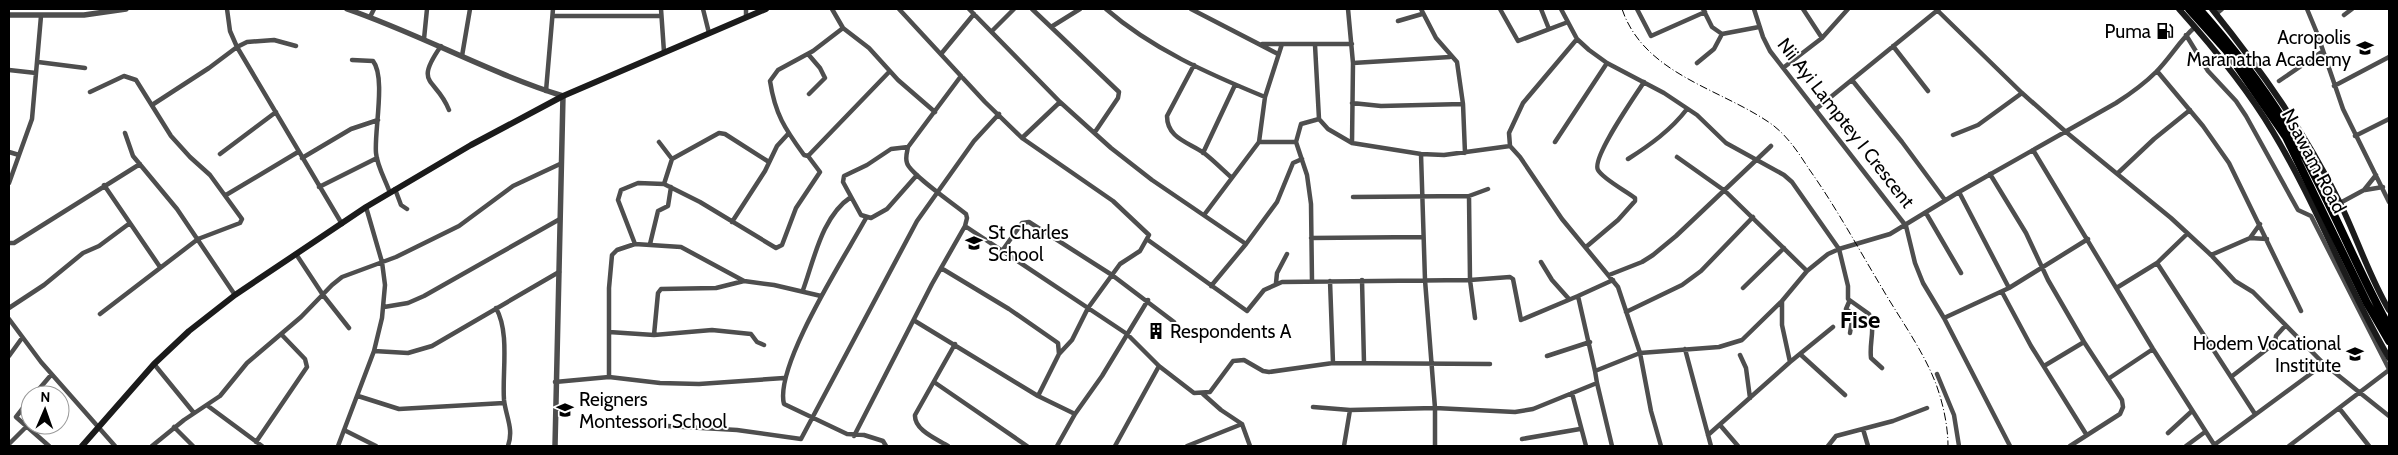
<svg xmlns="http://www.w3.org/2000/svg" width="2398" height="455" viewBox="0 0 2398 455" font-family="Cabin,sans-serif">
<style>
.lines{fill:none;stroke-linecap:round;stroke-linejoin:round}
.minor{stroke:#4e4e4e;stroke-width:4.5}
.tertiary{stroke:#4e4e4e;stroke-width:5.5}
.secondary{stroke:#1b1b1b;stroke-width:6}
.trunk{stroke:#000;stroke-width:8}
.rail{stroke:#000;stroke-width:1;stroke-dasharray:8 2.5 1 2.5;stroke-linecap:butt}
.labels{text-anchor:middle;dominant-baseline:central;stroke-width:4;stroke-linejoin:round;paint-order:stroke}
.poi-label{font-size:19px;fill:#000;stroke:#fff;text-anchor:end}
.street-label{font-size:19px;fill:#000;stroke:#fff}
.district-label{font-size:24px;font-weight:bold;fill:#000;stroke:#fff}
</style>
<rect width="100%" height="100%" fill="#fff"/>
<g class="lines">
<!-- minor -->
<path class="minor" d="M227,9L230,31L237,47L342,224
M661,9L664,52
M703,9L709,33
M832,9L843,28L869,48L898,80L935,112
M899,9L985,102L1022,138L1113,201L1149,235L1140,251L1120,264L1088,308L1072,340L1059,354L1038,396
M969,9L1060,102L1111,148L1152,180L1246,244L1211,286
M1032,9L1051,27L1080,9
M1106,9C1152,49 1209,74 1265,97
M1191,9L1278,54
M1348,9L1353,63L1352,143
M1421,9L1436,38L1457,62L1463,104L1465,153
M1500,9L1518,41L1568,22
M1541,9L1549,29
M1561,9L1577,39L1589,50L1607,63L1664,93L1697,115L1726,143L1784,175L1792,182L1839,249L1848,286V299L1869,314C1876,329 1869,342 1871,358L1882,368
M1637,9L1651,36L1705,12
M1703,9L1712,27L1722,34L1759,27
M1754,9L1763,37L1770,51L1906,226L1915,263L1923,283L1944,318L2010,446
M1803,9L1822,38
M2307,9L2317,33L2343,109L2389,202
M1937,10L2022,93L2066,132L2171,218L2211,255L2235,281L2253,292L2324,364L2389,416
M2216,14L2222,9
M2344,15L2352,9
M553,16H660
M370,17L374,9
M746,17V9
M1398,21L1422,14
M1051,27L1119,92L1118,98L1095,132
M992,31L1014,9
M2186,35L2208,71L2236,101L2246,116L2298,210L2311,216L2389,369
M424,39L427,9
M1577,39L1523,103L1509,133L1510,146L1520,157L1562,219L1618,287L1640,353L1651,411L1661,446
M1262,44H1352
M1315,45L1319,119L1328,129L1352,143L1421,154L1444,155L1510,146
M441,46C413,86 436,77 449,110
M1893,46L1928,91
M808,54L820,68L825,78L809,94
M941,54L974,14
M462,56L470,9
M352,60L373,61C386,77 374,132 376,153C377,166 386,181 390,193
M38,62L85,68
M1353,63L1450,57
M1697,63L1714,49L1722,34
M1194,65L1167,116C1167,138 1188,142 1204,153C1213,160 1222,169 1231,177
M1783,68L1822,38L1848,9
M9,70L36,73
M2157,71L2203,126L2229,163L2301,311
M1852,80L1902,142L1945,200
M2279,81L2323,51
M2334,86L2389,57
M546,91L553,9
M90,92L124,76L136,80L171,136L190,157L210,175L242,219L240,223L198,239L100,314
M1352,103L1381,106L1463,104
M152,105L209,68L237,47L247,42L274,40L296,46
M1816,109L1939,9
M125,133L133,156L177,209L235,295
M1953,135L1978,125L2022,93
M2355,136L2389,119
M1022,138L1060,102
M659,142L672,159
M1259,142H1296L1307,175L1311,204L1312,281
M1296,142L1301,124L1319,119
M1555,142L1607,63
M908,147L891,149L867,165L844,176L843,182L861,215L871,218L887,209L917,175
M2033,150L2153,349L2215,446
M9,152L19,155
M1203,153L1235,85
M220,154L276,112
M1421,154L1425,280L1435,408V446
M808,156L890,71
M1677,157L1725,191L1807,271
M302,158L351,129L378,120
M1628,159C1650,145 1671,130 1687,109
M2118,173L2154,139L2190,110
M1990,174L2026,233L2048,280L2084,342L2122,400L2123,407L2120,414L2070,446
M9,183L32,119L41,16
M664,184L672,159L719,133L725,134L769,162
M104,185L160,267
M319,187L377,158
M395,189L401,205L407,209
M2365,190L2383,187
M1959,192L2009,288
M226,195L298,152
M1353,197L1469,196L1488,189
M2340,203L2364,190L2376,175
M1926,213L1961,273
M1204,215L1259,142L1265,97L1282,44
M866,218C846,255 774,366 784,404L847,434L864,435L883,441L886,446
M732,222L765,171L777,146L788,134
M965,226L1127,334L1159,366L1194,393L1210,392L1233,361L1244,360L1263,371L1269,372L1333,363L1490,364
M1311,238L1423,237
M2250,238L2267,239
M1148,240L1247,311L1264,290L1282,282L1470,280L1469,196
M9,243H14L140,164
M635,244L618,200L621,190L638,183L664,184L700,202L776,248L782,245L796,208L820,172L808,156L804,155C785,129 775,114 770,81L778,70L813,51L843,28
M650,244L658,211L668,206L671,187
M1246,244L1277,202L1293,163L1302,159
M1586,247L1618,220L1635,201V198C1626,191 1603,179 1598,170C1591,158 1636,95 1644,82
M1002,251L1022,223L1029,222L1112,275L1174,322
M296,254L323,295L349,328
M2211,255L2250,238L2260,224
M1541,262L1552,280L1569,299
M2157,263L2255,414
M941,268L1009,309L1058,343L1059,354
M1609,275L1642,262L1653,255L1676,236L1771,146
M1362,280L1364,363
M1330,281L1333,363
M1276,283L1277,273L1287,254
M2118,287L2157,263L2187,234
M1743,288L1784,248
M803,290C814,260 822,216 851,197
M2002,292L2031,346L2086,434
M1578,296L1613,280
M1849,302L1846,309L1853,314L1850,333
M384,307L408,303L424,296L560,219
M9,308L44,285L83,253L99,246L130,223
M496,308C510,333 502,372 504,400C506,417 514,429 508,446
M1626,312L1682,285L1701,271L1753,217
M1475,318L1470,280L1510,277L1513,279L1521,320L1578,296L1595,371
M1944,318L2009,288L2088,239
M9,319L41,362L115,446
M915,321L1038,396L1075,414
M609,332L654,335L712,330L751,334L757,342L764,345
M654,335L658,293L661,289L716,288L744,281
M1685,349L1711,446
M374,351L408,353L432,346L559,272
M1800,354L1845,395
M1740,355L1746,368L1750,398
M9,356L22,338
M1547,356L1590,342
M1790,362L1833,327
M154,364L194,413
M2044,366L2084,342
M1937,374L1954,415L1959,446
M609,377V288L612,255L617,250L635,244L681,247L744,281L774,285L821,296
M2231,377L2275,343L2276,336L2285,326
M2108,379L2153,349
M555,382L609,377L660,383L699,384L784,378
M934,382L1027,446
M1597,383L1612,446
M1572,393L1586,446
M1203,394L1221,410L1242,424
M34,395L51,375
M358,396L399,409L504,403
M30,399L16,417L49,446
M208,406L262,446
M1313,407L1350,410
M2339,408L2369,446
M1720,425L1738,446
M667,426L737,430L801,439L917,221L974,141L999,114
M174,427L193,446
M1863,429L1868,446
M344,430L376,446
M2168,433L2192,411
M1708,435L1790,362L1782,325V301
M854,436L932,284L965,226L967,218L966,214C954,204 910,174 907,163C905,158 907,152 908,147L961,76
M1522,439L1580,429
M256,442L307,367L305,359L281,334
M9,444L26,427
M2214,445L2324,364
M152,446L184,420L220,396L247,363L301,317L332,285L342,277L396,257L459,226L513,186L560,164
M338,446L374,351L382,318L385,285L382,262L366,207
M948,446C937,439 914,430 915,415L955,344
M1057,446L1075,414L1102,376L1148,300
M1115,446L1159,366
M1187,446L1242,424L1250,446
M1344,446L1350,410L1435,408L1515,412L1533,409L1597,383L1595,371L1640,353L1719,347L1742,340L1782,301L1807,271L1828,254L1839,249L1890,234L1959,192L2116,103C2130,94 2144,84 2156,72C2170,58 2180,40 2195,27
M1828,446L1836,436L1893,421L1927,408
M2186,446L2205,432
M2289,446L2389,370"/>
<!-- tertiary -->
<path class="tertiary" d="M347,9C420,34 489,73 563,96L555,446
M9,15H84L126,9"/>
<!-- secondary -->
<path class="secondary" d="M2179,9C2213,47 2247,88 2273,132C2317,205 2346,285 2389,358
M2212,9C2261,70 2305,132 2340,203C2357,238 2369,276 2389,310
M82,446L154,364L189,331L235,295L366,207L471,145L563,96L766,9"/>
<!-- trunk -->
<path class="trunk" d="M2189,9L2226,50L2286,137L2367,303L2389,341
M2199,9C2238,53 2273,99 2301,150C2333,207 2357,269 2389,327"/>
<!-- rail -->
<path class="rail" d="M1622,9C1644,74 1719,88 1770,123C1787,135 1798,152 1809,169C1836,207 1858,248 1882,288C1900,319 1923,350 1936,384C1943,403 1948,426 1948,446"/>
</g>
<!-- icons -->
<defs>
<g id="fuel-bare" transform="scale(1.35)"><path d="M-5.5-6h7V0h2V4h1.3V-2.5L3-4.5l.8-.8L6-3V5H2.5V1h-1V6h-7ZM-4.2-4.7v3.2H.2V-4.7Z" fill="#000" stroke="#fff" stroke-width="2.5" paint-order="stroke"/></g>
<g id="school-bare" transform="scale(1.35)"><path d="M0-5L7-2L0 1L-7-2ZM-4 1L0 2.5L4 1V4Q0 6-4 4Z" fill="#000" stroke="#fff" stroke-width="2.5" paint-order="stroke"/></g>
<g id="building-bare" transform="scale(1.35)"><path d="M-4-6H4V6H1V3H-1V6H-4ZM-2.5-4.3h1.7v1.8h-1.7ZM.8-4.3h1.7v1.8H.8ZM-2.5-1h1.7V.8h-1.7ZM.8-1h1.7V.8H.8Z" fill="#000" stroke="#fff" stroke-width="2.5" paint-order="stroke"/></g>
</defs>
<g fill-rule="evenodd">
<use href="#fuel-bare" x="2165" y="31"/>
<use href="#school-bare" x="2365" y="48"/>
<use href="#school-bare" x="974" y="243"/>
<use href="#building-bare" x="1156" y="331"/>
<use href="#school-bare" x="2355" y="354"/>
<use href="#school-bare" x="565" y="410"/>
</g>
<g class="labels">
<!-- poi labels -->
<g class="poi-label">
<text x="2151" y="31">Puma</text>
<text x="2351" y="37">Acropolis<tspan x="2351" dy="22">Maranatha Academy</tspan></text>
<text x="988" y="232" text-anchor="start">St Charles<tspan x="988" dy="22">School</tspan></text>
<text x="1170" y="331" text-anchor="start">Respondents A</text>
<text x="2341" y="343">Hodem Vocational<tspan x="2341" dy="22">Institute</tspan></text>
<text x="579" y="399" text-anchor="start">Reigners<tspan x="579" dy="22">Montessori School</tspan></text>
</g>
<!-- street labels -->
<g class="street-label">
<text transform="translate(1846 123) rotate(52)">Nii Ayi Lamptey I Crescent</text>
<text transform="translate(2314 161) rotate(62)">Nsawam Road</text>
</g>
<!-- district labels -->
<g class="district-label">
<text x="1860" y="319">Fise</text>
</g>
</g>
<!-- border -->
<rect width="2398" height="455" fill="none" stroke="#000000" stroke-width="20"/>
<!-- north arrow -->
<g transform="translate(45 410) rotate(2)"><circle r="24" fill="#ffffff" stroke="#999999"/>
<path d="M0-4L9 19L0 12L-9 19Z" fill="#000000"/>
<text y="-8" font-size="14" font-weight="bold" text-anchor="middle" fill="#000000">N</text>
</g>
</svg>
